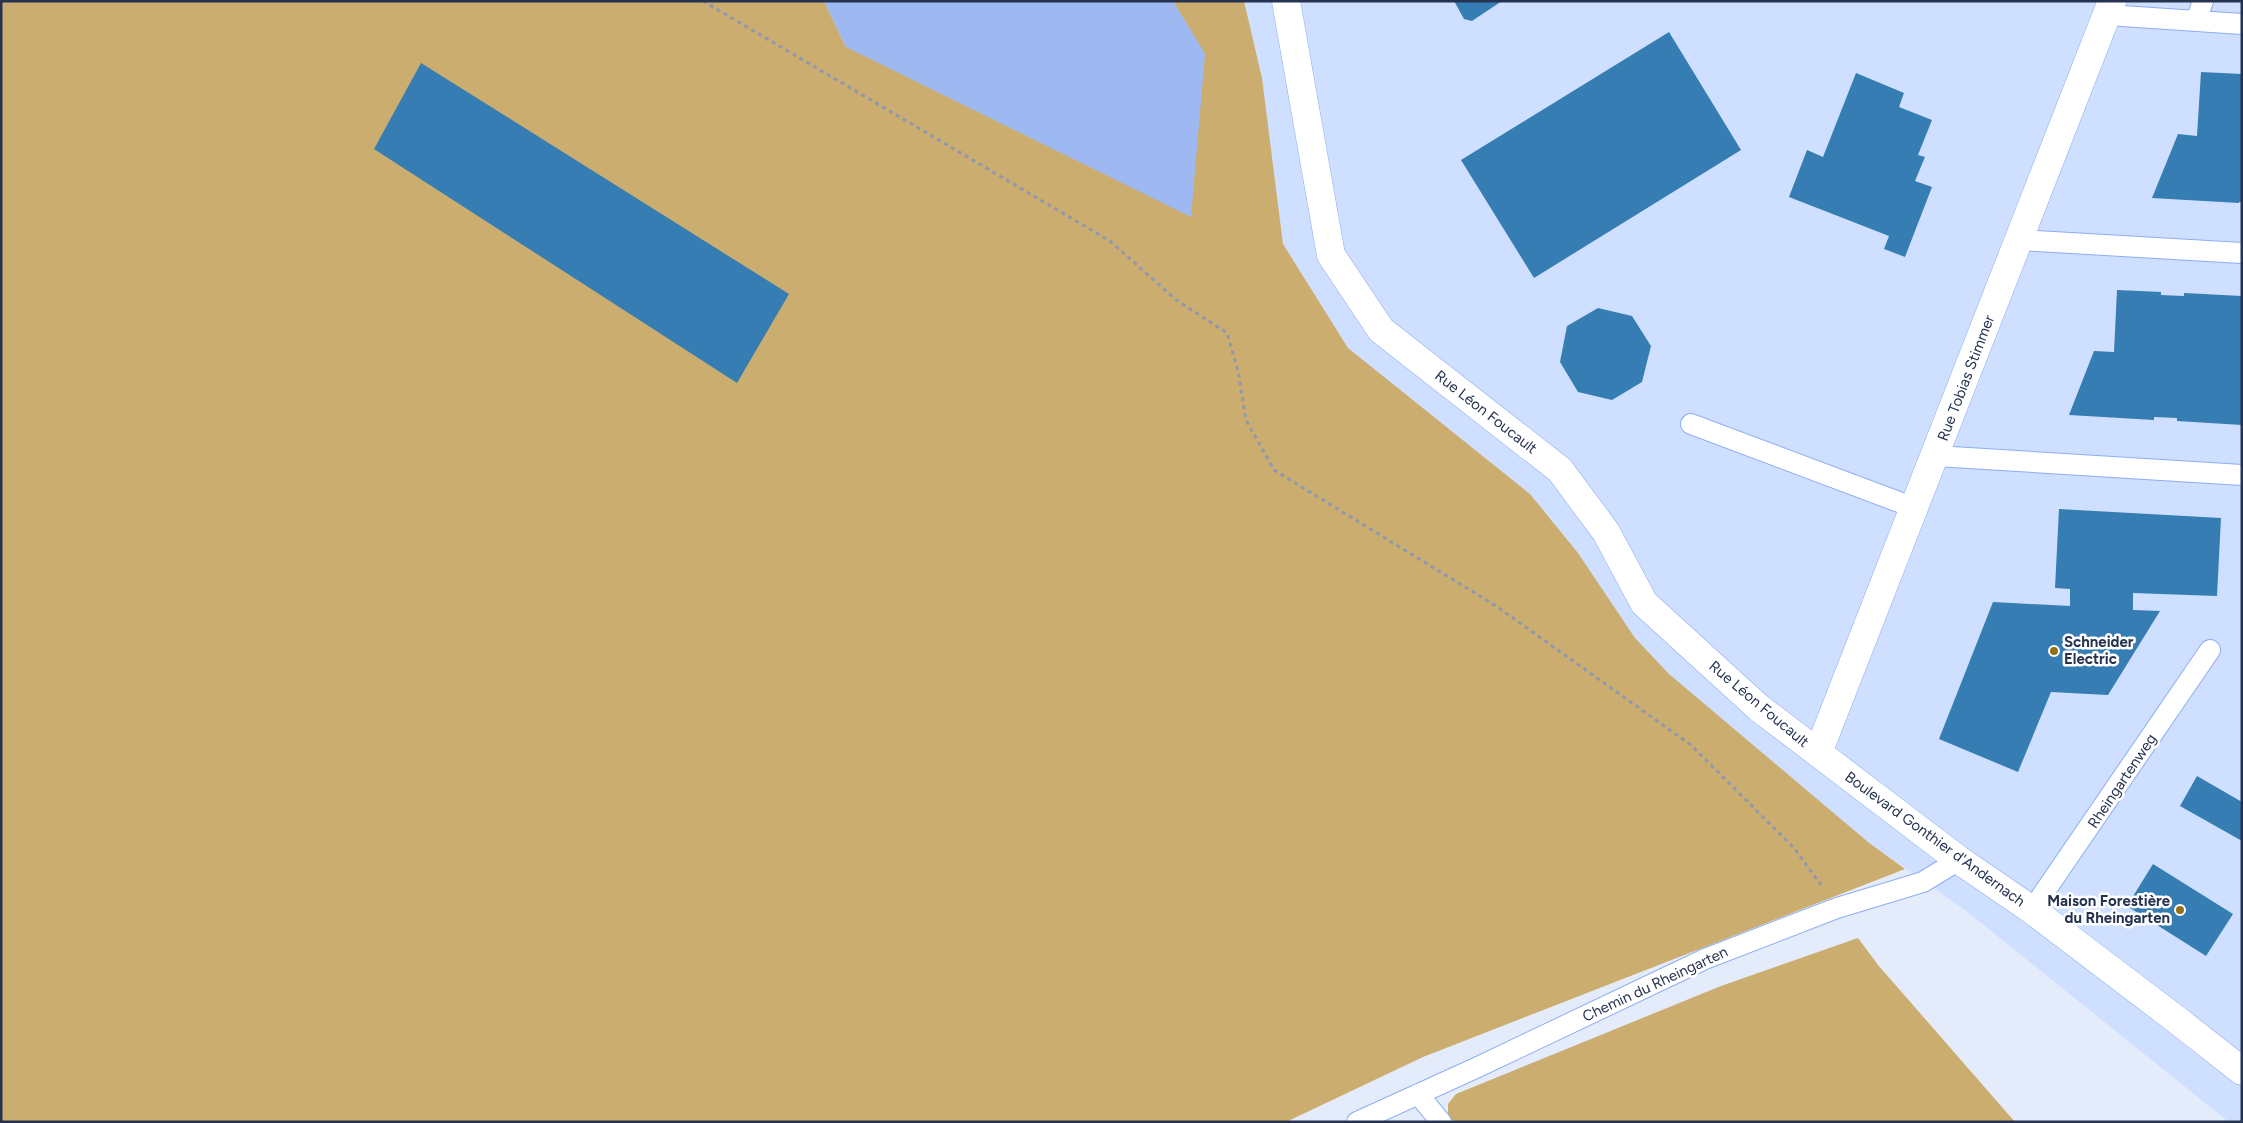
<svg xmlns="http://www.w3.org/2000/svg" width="2243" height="1123" viewBox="0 0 2243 1123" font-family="Figtree,sans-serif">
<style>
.built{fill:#cfdfff}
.forest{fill:#cbad6f}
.water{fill:#9eb9f2}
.building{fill:#367db3}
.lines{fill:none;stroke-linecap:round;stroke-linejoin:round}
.lane-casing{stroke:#8cadf4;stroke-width:22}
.street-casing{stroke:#8cadf4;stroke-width:29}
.path{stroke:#8f99ae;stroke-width:3;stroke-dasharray:4 4;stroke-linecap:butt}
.lane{stroke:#fff;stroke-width:20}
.street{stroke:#fff;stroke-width:28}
.poi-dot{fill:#937017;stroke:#fff;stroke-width:2}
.labels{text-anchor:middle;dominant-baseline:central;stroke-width:5;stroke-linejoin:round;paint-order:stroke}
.street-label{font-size:15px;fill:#263350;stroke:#fff}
.poi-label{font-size:15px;font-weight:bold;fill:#263350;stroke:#fff;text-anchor:start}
</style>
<rect width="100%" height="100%" fill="#e4ebfa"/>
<!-- built -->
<path class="built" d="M1244,1H2242V1122H2229L1965,910L1868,842L1668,674L1635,638L1578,553L1530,494L1348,348L1283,244L1262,78Z"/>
<!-- forest -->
<path class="forest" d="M1,1H824L846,47L1204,54L1173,1H1244L1262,78L1283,244L1348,348L1530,494L1578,553L1635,638L1669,674L1868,842L1905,869L1423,1057L1286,1122H1Z
M1858,938L1878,965L2015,1122H1459L1448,1119V1104L1456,1094L1721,986Z"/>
<!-- water -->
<path class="water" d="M824,1H1173L1205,54L1191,217L846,47Z"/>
<!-- building -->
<path class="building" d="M1454,1H1502L1472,21L1464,19Z
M1669,32L1741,150L1534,278L1461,160Z
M421,63L789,294L737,383L374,149Z
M2201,72L2242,74V202H2239V203L2152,198L2178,134L2197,136Z
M1856,73L1904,93L1899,107L1932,120L1918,155L1925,157L1915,181L1932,187L1905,257L1884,249L1889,236L1789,197L1807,150L1823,157Z
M2117,290L2161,292V295L2184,296V293L2242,296V425L2177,421V418L2154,417V420L2069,415L2094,351L2114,352Z
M1598,308L1632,316L1651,346L1642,382L1612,400L1578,392L1560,362L1567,326Z
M2059,509L2221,518L2217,596L2133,593V610L2160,611L2108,695L2051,692L2018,772L1939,739L1993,602L2070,606V589L2055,588Z
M2197,776L2242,802V841L2180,806Z
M2153,864L2233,914L2206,956L2127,906Z"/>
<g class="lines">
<!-- lane casing -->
<g class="lane-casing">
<path id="lane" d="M2107,15L2242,24
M2196,21L2203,1
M2019,240L2242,253
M1691,424L1915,508
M1936,456L2242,475
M2032,910L2210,650
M1418,1094L1441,1122
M1357,1122L1478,1067L1705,959L1837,908L1923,882L1959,860"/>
</g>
<!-- street casing -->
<g class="street-casing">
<path id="street" d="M1286,1L1331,255L1381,330L1560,470L1606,532L1644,603L1759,708L1959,860L2032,910L2177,1020L2242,1071
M1818,753L2112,1"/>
</g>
<!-- path -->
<path class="path" d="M703,1L1110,241L1175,299L1227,333L1238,371L1246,420L1274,470L1496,606L1691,745L1794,848L1821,885"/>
<!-- lane -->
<use href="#lane" class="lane"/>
<!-- street -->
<use href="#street" class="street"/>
</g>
<!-- markers -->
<g class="poi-dot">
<circle cx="2054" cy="651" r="5"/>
<circle cx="2180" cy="910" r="5"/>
</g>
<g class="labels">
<!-- street labels -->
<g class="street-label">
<text transform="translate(1966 378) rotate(-69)">Rue Tobias Stimmer</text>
<text transform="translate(1486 412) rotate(38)">Rue Léon Foucault</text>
<text transform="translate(1759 704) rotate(40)">Rue Léon Foucault</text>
<text transform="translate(2122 781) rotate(-56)">Rheingartenweg</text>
<text transform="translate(1935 839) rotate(36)">Boulevard Gonthier d'Andernach</text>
<text transform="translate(1655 984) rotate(-25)">Chemin du Rheingarten</text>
</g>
<!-- poi labels -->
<g class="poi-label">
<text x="2064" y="642">Schneider<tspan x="2064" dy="17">Electric</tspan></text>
<text x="2170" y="901" text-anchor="end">Maison Forestière<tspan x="2170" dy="17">du Rheingarten</tspan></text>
</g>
</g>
<!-- border -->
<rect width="2243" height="1123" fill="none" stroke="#263350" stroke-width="5"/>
</svg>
